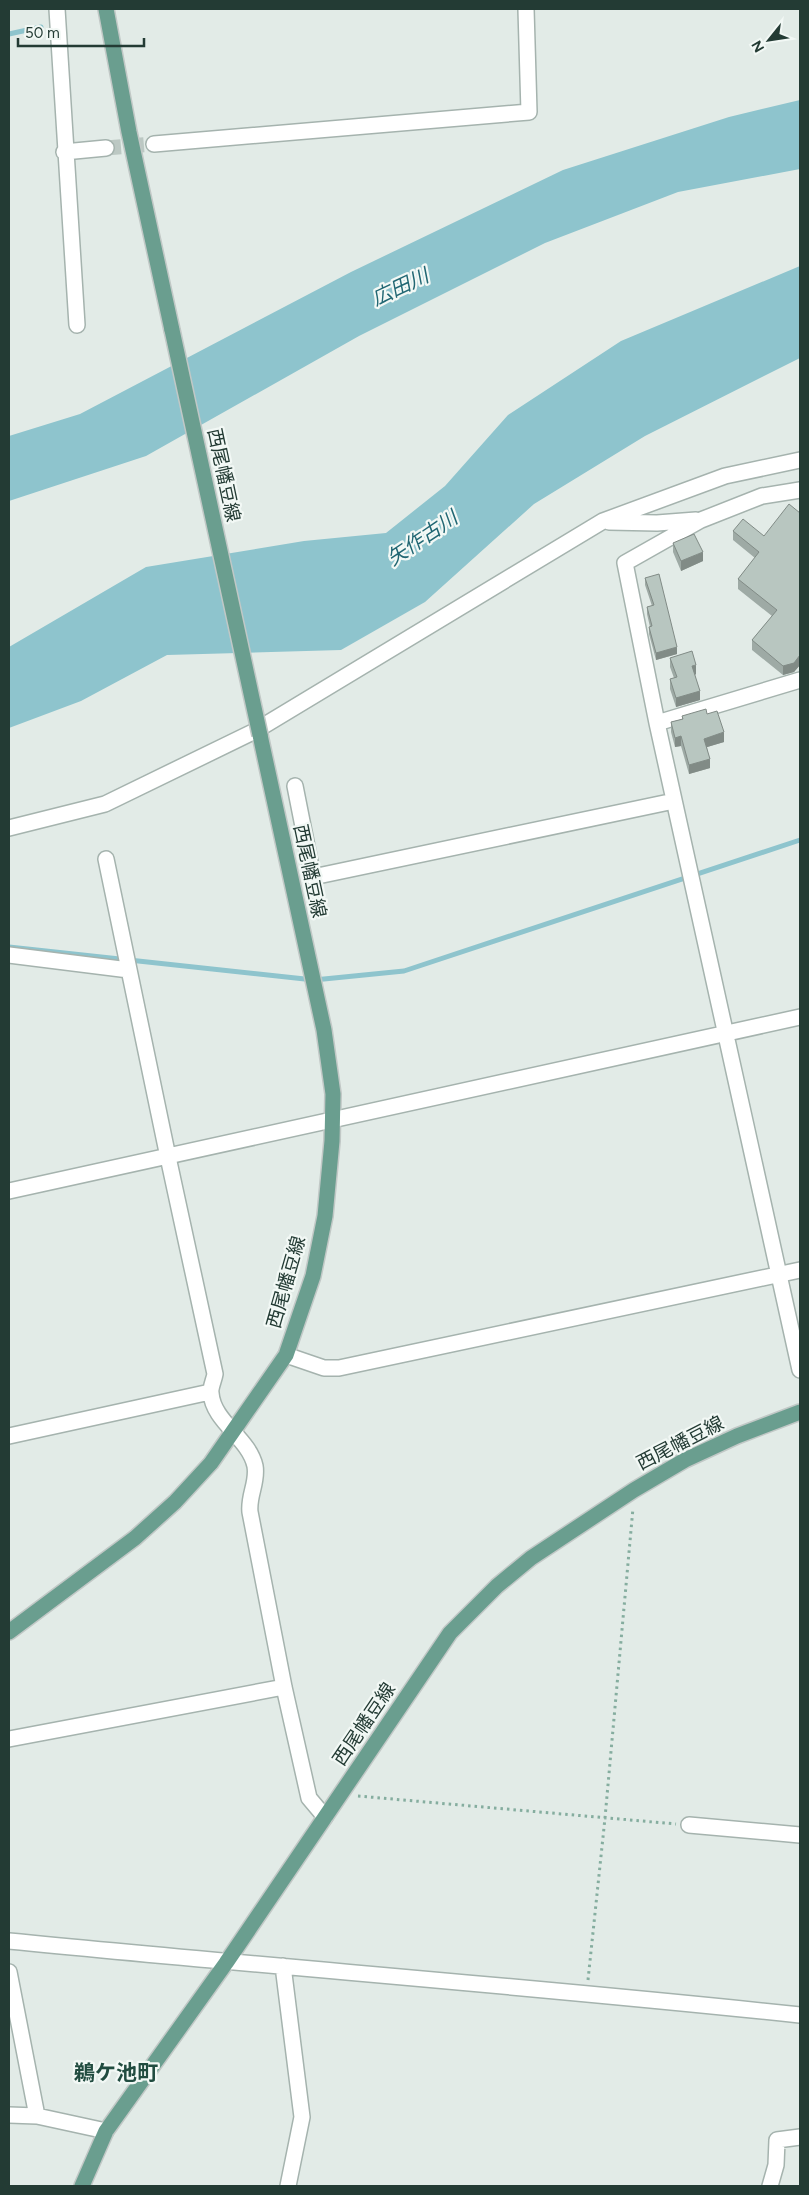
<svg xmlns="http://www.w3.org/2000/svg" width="809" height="2195" viewBox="0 0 809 2195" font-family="Figtree,'Noto Sans JP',sans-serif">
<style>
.water{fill:#8ec4cd}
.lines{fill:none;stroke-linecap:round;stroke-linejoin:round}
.stream{stroke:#8ec4cd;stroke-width:5}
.minor-tunnel{stroke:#bcc8c3;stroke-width:15;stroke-dasharray:15 8;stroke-linecap:butt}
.minor-casing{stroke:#a5b3ae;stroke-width:18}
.major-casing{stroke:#c1c8c6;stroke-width:18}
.path{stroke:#85ad9f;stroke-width:3;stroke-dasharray:2.5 4;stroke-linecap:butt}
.minor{stroke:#fff;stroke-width:15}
.major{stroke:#6a9e8f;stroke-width:15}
.major-bridge-casing{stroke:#c1c8c6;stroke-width:18;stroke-linecap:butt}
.major-bridge{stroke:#6a9e8f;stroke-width:15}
.wall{fill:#9eaaa5}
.shaded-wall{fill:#818b86}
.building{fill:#b8c6c0;stroke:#818b86}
.labels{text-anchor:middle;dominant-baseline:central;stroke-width:4.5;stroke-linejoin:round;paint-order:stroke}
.street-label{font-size:19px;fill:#233b34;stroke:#f2f8f5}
.water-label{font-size:20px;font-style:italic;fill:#216773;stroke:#f2f8f5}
.quarter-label{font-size:21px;font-weight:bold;fill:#214c40;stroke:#f2f8f5}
</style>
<rect width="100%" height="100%" fill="#e2ebe7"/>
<!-- water -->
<path class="water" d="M800,100V169L678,192L545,243L359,336L146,456L9,501V436L80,414L351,272L563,170L729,117Z
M800,266V358L645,436L534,504L425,602L341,650L167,655L81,701L9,728V647L146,567L304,541L386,533L445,486L508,415L621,341Z"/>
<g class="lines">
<!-- stream -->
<path class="stream" d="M9,34L41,27
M9,947L314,980L404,971L800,840"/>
<!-- minor-tunnel -->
<path class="minor-tunnel" d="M106,148L154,144"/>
<!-- minor casing -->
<g class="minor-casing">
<path id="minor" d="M57,9L77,325
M154,144L529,112L526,9
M64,152L106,148
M800,490L762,496L701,520L625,563L657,723L800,1370
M609,522L657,523L696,520
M657,723L800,680
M295,786L313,877L674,801
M9,828L105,804L255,731L603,521L725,476L800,460
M106,859L168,1157L215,1374C214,1380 210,1388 211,1393C213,1422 249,1438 255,1466C258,1482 248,1496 250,1512L284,1687L309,1798L325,1817
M9,955L129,970
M9,1191L800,1017
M286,1355L324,1368H339L800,1270
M9,1436L210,1392
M9,1739L284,1687
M689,1825L800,1835
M9,1941C272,1967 537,1987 800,2015
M283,1966L302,2117L288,2186
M9,1972L37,2116
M9,2115L37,2116L106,2131
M770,2186L776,2165L777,2140L800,2137"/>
</g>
<!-- major casing -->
<g class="major-casing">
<path id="major" d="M106,9L129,132L172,330
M9,1632L135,1538L175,1502L211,1463L286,1355L313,1276L325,1216L332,1141L333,1094L324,1030L260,735
M82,2186L106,2131L226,1963L450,1633L497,1586L531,1558L634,1490L685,1460L737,1436L800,1412"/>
</g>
<!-- path -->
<path class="path" d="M358,1796L676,1824
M588,1980L605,1818L633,1508"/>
<!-- minor -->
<use href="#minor" class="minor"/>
<!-- major -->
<use href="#major" class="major"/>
<!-- major-bridge casing -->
<g class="major-bridge-casing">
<path id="major-bridge" d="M172,330L260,735"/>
</g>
<!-- major-bridge -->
<use href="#major-bridge" class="major-bridge"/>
</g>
<!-- wall -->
<path class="wall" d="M800,513V665L794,672L783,675L752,650V640L772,616L738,589V579L755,558L733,540V531L764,536Z
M673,543L703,561L681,571L673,552Z
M645,578L677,654L656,660L649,634V627H650L647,614V607L652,606L645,585Z
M670,658L696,674L695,675L700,700L676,707L670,689V679L674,678L670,667Z
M707,714L724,742L707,747L710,768L689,774L681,746L675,747L671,732V722L682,719V716Z"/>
<!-- shaded-wall -->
<path class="shaded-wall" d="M703,552V561L681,571V561Z
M677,647V654L656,660V653Z
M800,655V665L794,672L783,675V666Z
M696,665V674L692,676V666Z
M700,691V700L676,707V698Z
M724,732V742L704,748V739Z
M681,736V746L675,747V738Z
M710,759V768L689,774V765Z"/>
<!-- building -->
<path class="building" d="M789,504L800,513V655L794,663L783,666L752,640L777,610L738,579L759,552L733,531L743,519L764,536Z
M694,534L703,552L681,561L673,543Z
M659,574L677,647L656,653L649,627L652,626L647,607L654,605L645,578Z
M692,651L696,665L692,666L700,691L676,698L670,679L677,677L670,658Z
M706,709L707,714L717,711L724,732L704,739L710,759L689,765L681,736L675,738L671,722L683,719L682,716Z"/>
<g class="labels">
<!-- street labels -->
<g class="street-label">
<text transform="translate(224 475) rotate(78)">西尾幡豆線</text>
<text transform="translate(310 871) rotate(78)">西尾幡豆線</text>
<text transform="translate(286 1282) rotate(-74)">西尾幡豆線</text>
<text transform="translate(680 1443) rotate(-27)">西尾幡豆線</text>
<text transform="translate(364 1724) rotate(-56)">西尾幡豆線</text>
</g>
<!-- water labels -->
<g class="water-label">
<text transform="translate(400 287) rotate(-25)">広田川</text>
<text transform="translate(422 538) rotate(-34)">矢作古川</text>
</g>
<!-- quarter labels -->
<g class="quarter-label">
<text x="116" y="2072">鵜ケ池町</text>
</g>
</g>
<!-- border -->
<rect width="809" height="2195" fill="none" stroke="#233b34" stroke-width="20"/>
<!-- north arrow -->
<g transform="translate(769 40) rotate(240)" stroke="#f2f8f5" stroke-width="4" paint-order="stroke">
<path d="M0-4L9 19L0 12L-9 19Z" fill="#233b34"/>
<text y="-8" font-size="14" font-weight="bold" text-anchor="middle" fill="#233b34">N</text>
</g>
<!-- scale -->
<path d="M18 38v8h126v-8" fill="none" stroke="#233b34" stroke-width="2.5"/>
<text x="25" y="38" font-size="15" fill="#233b34" stroke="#f2f8f5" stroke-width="4" paint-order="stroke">50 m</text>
</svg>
